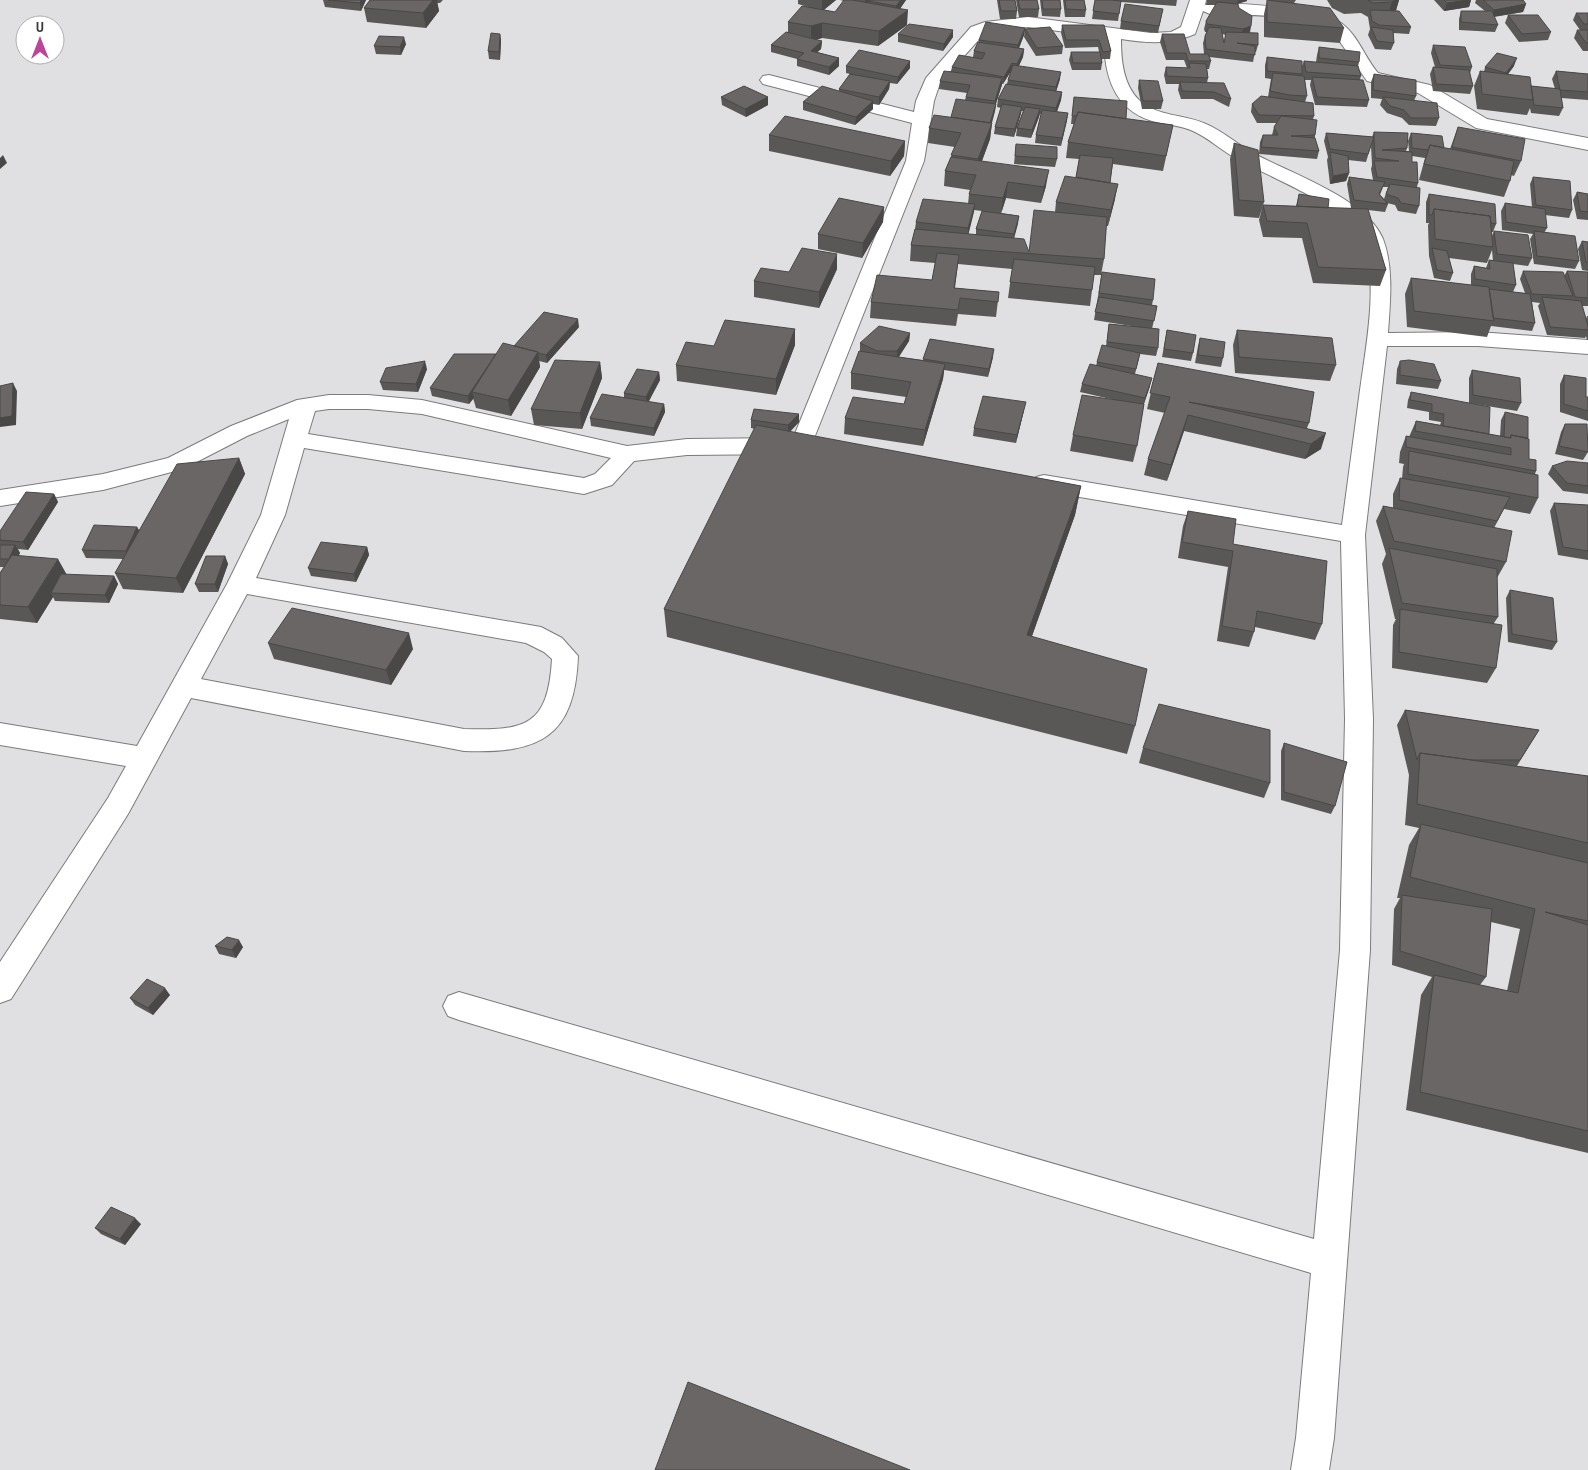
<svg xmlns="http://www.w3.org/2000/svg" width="1588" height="1470" viewBox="0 0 1588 1470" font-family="'Archivo Narrow',sans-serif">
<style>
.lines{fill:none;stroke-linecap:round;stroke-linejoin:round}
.minor-casing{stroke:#7b7b7e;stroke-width:2}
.minor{fill:#fff;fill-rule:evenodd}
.wall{fill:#5a5857;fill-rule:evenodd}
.shaded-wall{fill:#4a4747}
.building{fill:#696665;stroke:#4a4747}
</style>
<rect width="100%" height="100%" fill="#e0e0e3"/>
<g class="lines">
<!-- minor casing -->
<g class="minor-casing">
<path id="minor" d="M1190,0H1206L1205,5C1228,0 1322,9 1341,23C1358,35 1365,58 1378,73L1430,85L1487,119L1588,138V150L1476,128L1418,93L1367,81L1336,36C1311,11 1244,16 1210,14L1203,11L1195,34C1170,45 1148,43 1121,39C1121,60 1123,84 1139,100C1157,117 1185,114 1206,124C1222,131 1236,143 1251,152C1289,173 1366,198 1383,239C1394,268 1390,303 1388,333L1478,332L1588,340V354L1478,346H1387L1365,535L1373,719L1370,950L1334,1438L1329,1470H1291L1296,1438L1311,1273L459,1020L448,1016L443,1006L448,996L459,992L1314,1239L1340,950L1345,719L1341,541L1044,491L1036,489L1032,483L1036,477L1044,475L1342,525C1348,480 1354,435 1360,390C1366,345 1379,283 1363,240C1352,209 1267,176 1237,159C1222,151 1209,138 1193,131C1180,125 1166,125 1152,121C1113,109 1104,74 1104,37L1028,27L994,31L983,35L940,83L934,101L924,161L809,451C800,454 793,451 784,454L687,455L634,461L612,485L584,494L304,448L285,515L256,578L541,627L562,638L578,656C575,737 540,754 464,751L191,698L128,814L11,999L0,1003V962L108,798L126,766L0,745V723L137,746L227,584L261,515L289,419L247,436L183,469L103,490L0,506V490L103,474L168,458L231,426L297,400L329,395H368L422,400L627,446L687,439L784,438L792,441L906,161L912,123L763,84L760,80L763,76L769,75L914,112L916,101L926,78L971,27L985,22L1028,17L1151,33L1171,32L1181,27ZM329,409H368L422,414L611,458L595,474L584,478L308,434L315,411ZM247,594L526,643L544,652L552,659C548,726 526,731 464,729L201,679Z"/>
</g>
<!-- minor -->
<use href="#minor" class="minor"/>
</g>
<!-- wall -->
<path class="wall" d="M323,0H366L361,11L325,7Z
M370,0H443L440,3H437L439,11L426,28L367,22L364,8Z
M798,0H836L824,10L835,12L844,1L840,0H906L900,9L907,25L878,46L822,38L816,40L822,41L821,49L817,52L839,58V66L829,75L797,66V59L771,52V45L788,32V22L808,7L798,4Z
M997,0H1015L1017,11L1016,19H1000Z
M1016,0H1037L1039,9L1038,17H1019Z
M1040,0H1060L1061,9L1060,17L1042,16Z
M1063,0H1084L1086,10L1085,17H1065Z
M1095,0H1177L1176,6L1121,2L1118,21L1092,19Z
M1207,0H1247V1L1236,4L1251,26L1250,33L1258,45L1256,52H1255L1253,62L1209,57L1211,61L1209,69H1207L1208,78L1207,83L1231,99L1229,107L1213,99H1181L1178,90L1179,84H1166L1164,75L1166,67L1187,68L1184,60H1166L1160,42L1162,34L1190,54H1204L1203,43L1205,36L1207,32H1205L1204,29L1206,21L1216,5H1206ZM1222,34L1226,35L1224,42Z
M1267,0H1296L1294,3L1344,28L1340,43L1264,37V14Z
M1327,0H1399L1396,11L1411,27L1409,34L1393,33L1394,43L1391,50L1375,49L1368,35L1370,29L1368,17L1361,13L1344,14L1332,8Z
M1434,0H1471L1469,7L1444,11Z
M1476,0H1523L1526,4L1523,12L1494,17L1498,25L1495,32L1459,30V19L1461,11H1485L1475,3Z
M1163,9L1158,33L1120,29L1121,21Z
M1576,13H1588V51H1583L1574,38L1577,30H1580L1573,20Z
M1508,15L1551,32L1548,40L1519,42L1505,23Z
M1062,25H1104L1111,51L1110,59H1102V63L1101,70H1072L1069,60L1071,52H1099L1098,47L1065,48L1061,33Z
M1025,28L1024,35L1019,48L1024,49L1023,57L1019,66L1060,79L1056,91L1062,92L1061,100L1057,112L1068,113L1061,146L1035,143L1036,135L1041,114H1040L1039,117L1031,138L1016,136L1017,128L1023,111H1021L1014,137L994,134L995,127L1001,108L997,107L998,99L1007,84L1008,80L1011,71L1003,84H1002L996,104L995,111L992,123L990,139L982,161L1046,186L1041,203L1006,198L1001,213L1019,216L1014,238L1028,252L1055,212L1056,202L1076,177L1079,159L1066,158L1068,142L1074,124H1071L1074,97L1126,119L1173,125L1163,171L1113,164L1110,183L1115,199L1108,226H1106L1104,259L1101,275H1094L1092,290L1090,306L1008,298L1012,269L958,264L955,288L999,292L996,317L958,314L956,326L870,318L871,302L932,280L935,263L910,261L911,245L915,229L916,222L968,204L969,194L970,190L944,186L945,171L955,147L928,143L929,128L951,117L965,100L967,93L939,89L940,81L951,71L952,67L973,57L974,51L979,42V40ZM974,210L982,211L976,229V235L968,234Z
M1025,29L1063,46L1062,54L1036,56L1024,37Z
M500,34L501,41L500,60L489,59L488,51Z
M898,34L953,37L943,51L898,42Z
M406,44L401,55L376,54L374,46Z
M1433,45L1472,67L1470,73L1473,86L1470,94L1433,91L1430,74L1433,67H1435L1431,53Z
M1319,47L1359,62L1358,67L1361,76L1360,79L1369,100L1367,107L1315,105L1310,85L1311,80H1305L1307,96L1305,102L1314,116L1313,119L1315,135V138L1319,151L1317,159L1259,154L1260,142L1263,135H1272L1274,127L1277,123H1257L1251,112L1252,104L1268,97L1271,79L1265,78V65L1267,57L1302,66L1304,61L1316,62L1317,55Z
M910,61V68L897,84L890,83L889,89L879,105L873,104V109L855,125L803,110V102L839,91V89L850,74L846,73V66Z
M1514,66L1508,74L1531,86L1555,89L1552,79L1556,71L1588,74V100L1561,98L1563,108L1559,116L1531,113L1530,108L1527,115L1477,109L1474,86L1480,71L1484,72L1485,67Z
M1374,74L1416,96L1414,101L1439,118L1436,126L1409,125L1402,118L1387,113L1380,105L1382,99L1371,98V82Z
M1139,80L1163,101L1161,109H1142L1138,88Z
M721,97H768V105L746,117L722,105Z
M1458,127L1521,161L1514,176L1511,175L1510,181L1504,197L1419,180L1425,158L1412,156V162L1418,183L1417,187L1419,206L1416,214L1398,211L1395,205L1387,203L1388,204L1385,212L1368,210L1386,270L1380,286L1313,283L1302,238L1263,237L1259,220L1263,205L1296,206L1299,194L1328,208H1351L1347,184L1349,177L1373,180L1371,169L1372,165L1371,146L1366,162L1348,160L1349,173L1346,181L1330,184L1327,160L1328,157L1324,141L1326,133L1372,137L1374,132L1407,148L1406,151H1409L1408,141L1411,133L1444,148L1450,149ZM1383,187H1388L1384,199L1380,195Z
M769,135L905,141L904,156L890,176L769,151Z
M1234,143L1264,202L1259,218L1234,216L1230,159Z
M1016,144L1057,159L1055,167L1014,164Z
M1533,177L1572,210L1569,218L1545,215L1547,228L1544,233L1579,261L1575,269L1534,264L1530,239L1533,234L1502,230L1501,211L1505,203L1532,207L1530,184Z
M1577,192L1588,194V220L1577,219L1573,200Z
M1429,194L1496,224L1493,232H1492V236L1494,231L1532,258L1528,266L1513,264L1516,285L1513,292L1525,293L1520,279L1523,271L1564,276L1567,271L1588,272V306H1582L1586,319L1587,316H1588V340H1587L1586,336L1585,338L1547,335L1538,306L1540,303L1532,302L1535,323L1532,331L1491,326L1487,337L1407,327L1405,294L1411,278L1471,285V274L1474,266L1486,268L1489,260L1493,261L1492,250L1487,263L1449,258L1453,273L1450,281L1434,278L1429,256L1428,225L1429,223H1426V202Z
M884,207L883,222L862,258L818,249V234Z
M1582,241L1588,242V271L1582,270L1578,249Z
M837,269L819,308L754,297V281Z
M1102,272L1153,300L1152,305L1157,306L1152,329L1158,348L1156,356L1140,354L1135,374L1150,386L1144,404L1137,446L1133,462L1070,451L1073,435L1115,400L1080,392L1082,384L1096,366L1097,362L1106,346L1109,324L1144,328L1094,320Z
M579,327L547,363L539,361L540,367L511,416L476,408L473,398L469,404L432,396L430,388L496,354L514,346Z
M795,329V345L776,395L677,381L676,365Z
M1167,330L1193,353L1191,361L1162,357Z
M1237,330L1336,365L1330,381L1235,373L1233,345Z
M910,333L909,341L899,357L923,360L930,339L993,357L988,377L944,370L943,379L923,446L844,434L845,418L904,404L906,397L851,389V373L860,351V343Z
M1200,338L1223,358L1221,367L1195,363L1198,346Z
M1400,361L1441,381L1438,389L1396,384L1397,369Z
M600,362L602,378L582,429L534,425L531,409Z
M1158,363L1309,423L1307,428L1321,449L1305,459L1184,431L1167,481L1144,475L1148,459L1165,413L1147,409Z
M427,369L418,392L383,390L380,382Z
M1472,370L1521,403L1517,411L1469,403V378Z
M659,372L660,380L648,402L664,404L665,412L654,436L591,426L590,418L624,398V393Z
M1564,375L1586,397H1588V421L1560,412V384Z
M1411,392L1489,434L1500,436L1501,420L1505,412L1528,438L1529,459L1536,471L1535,474L1538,498L1530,514L1504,509L1494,528L1506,562L1497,578L1498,617L1494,623L1496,668L1487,683L1392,668L1393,625L1396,619H1395L1382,564L1386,554L1376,521L1383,506L1393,508V494L1400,478L1402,479L1403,467L1404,464L1399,463L1400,452L1406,436L1409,437L1416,421L1440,425L1441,422L1429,420V412L1407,408L1408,400Z
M1024,410L1016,443L973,436L974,428Z
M799,414V422L790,432L1081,486L1075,515L1032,636L1135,726L1127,754L667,637L664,609L755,429L751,428V420Z
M1565,424L1588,452L1583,460L1555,454L1561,432Z
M239,458L245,474L183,593L123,589L115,573L123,559L86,558L82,550L137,527L139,530Z
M1588,463V494L1563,491L1548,474L1552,466Z
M54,494L58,502L28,550L18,549L20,553L18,556L66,575L114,576L118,584L109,603L55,601L53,597L37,623L0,619V572V573L4,567H0V531Z
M1554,503L1588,505V560L1558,555L1550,511Z
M1188,511L1233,544L1322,624L1315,640L1255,627L1254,632L1249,647L1217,641L1228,567L1178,558L1183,526Z
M367,547L369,555L356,582L311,576L308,568Z
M225,556L228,564L218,592H199L195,584Z
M1510,590L1557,642L1552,650L1508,642L1506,598Z
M268,643L413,649L391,685L274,659Z
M1405,710L1539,730L1517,766L1588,776V1153L1406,1110L1421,995L1432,977L1392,965L1394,909L1400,898H1397L1409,845L1419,828L1405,825L1409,775L1397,725ZM1491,922L1520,929L1507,991L1480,985L1486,977Z
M1284,743L1335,806L1331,814L1281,800V751Z
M1143,748L1270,783L1264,798L1139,763Z
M215,946L243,947L236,958L219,954Z
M170,995L153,1015L135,1005L130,998Z
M141,1224L125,1245L101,1234L95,1228Z"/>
<!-- shaded-wall -->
<path class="shaded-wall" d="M361,0H366L361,11L360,3Z
M433,0H437L439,11L426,28L423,13Z
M822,0H836L822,11Z
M865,0H873L869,1V3L865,7Z
M901,0H906L896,14V6Z
M1238,0H1247V1L1237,4Z
M1396,0H1399L1395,13L1387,17L1392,2Z
M1471,0L1469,7L1444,11L1447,3Z
M1526,4L1523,12L1491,17L1494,10Z
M908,10L907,25L878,46L879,31Z
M822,23V38L811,41V26Z
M1251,26L1249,33L1241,36L1243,29Z
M1025,28L1024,35L1017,53L1018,45Z
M953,30V37L943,51L944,44Z
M500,34L501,41L500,60L499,52Z
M404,37L406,44L401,55L400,47Z
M822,41L821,49L811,58V51Z
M1024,49L1023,57L1016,71L1017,64Z
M839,58V66L829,75V67Z
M1517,58L1514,66L1503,81L1506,73Z
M910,61V68L897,84L898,77Z
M1012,63L1011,71L1003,84L1004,77Z
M1061,72L1060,79L1055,95L1056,87Z
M1002,78V85L994,109L995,101Z
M890,81L889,89L879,105V97Z
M1062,92L1061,100L1055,116L1056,108Z
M768,97V105L746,117L745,109Z
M873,101V109L855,125L856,117Z
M996,104L995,111L990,128L992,123L990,139L977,174L978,159L989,128Z
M1022,107L1021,114L1014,137L1015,129Z
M1040,109L1039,117L1031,138L1032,130Z
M1068,113L1067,121L1061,146L1062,138Z
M905,141L904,156L890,176L891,161Z
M3,155L7,163L0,169V158Z
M1049,170L1046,186L1041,203L1044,187Z
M1349,173L1346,181L1330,184L1333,176Z
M1008,182L1006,198L1001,214L1003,198Z
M1118,184L1115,199L1108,226L1111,210Z
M975,204L974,212L968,236V228Z
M884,207L883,222L862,258L863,243Z
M1019,216L1018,224L1013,242L1014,234Z
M837,254V269L819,308V292Z
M578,319L579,327L547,363L546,355Z
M795,329V345L776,395V379Z
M910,333L909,341L897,359V351Z
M994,349L993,357L988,377L989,369Z
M538,352L540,367L511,416L508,400Z
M497,354L472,392L474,398L469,404L468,396Z
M425,361L427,369L418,392L416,384Z
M600,362L602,378L582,429L580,413Z
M945,364L943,379L923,446L925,430Z
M659,372L660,380L647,405L646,397Z
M1152,378L1150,386L1143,406L1145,398Z
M13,383L17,391L16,425L0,427V418Z
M1026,402L1024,410L1016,443L1017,435Z
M664,404L665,412L654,436V428Z
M799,414V422L788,433V425Z
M1188,415L1184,431L1167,481L1171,465Z
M1326,433L1321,449L1305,459L1311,444Z
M239,458L245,474L183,593L176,578Z
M1081,486L1075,515L1022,664L1027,635Z
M54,494L58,502L28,550L23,542Z
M137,527L141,535L130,559L126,551Z
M15,545L20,553L13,567L9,559Z
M367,547L369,555L356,582L354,574Z
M225,556L228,564L218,592L215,584Z
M58,559L67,575L51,593L53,597L37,623L28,607Z
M114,576L118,584L109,603L105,595Z
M409,633L413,649L391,685L386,670Z
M239,940L243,947L236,958L232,950Z
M165,988L170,995L153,1015L148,1008Z
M135,1218L141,1224L125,1245L120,1239Z"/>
<!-- building -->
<path class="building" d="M328,0H361L360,3Z
M370,0H433L423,13L364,8Z
M844,0H852L908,10L879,31L822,23L811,26L788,22L802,6L835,12Z
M870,0H901L896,6L869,1Z
M999,0H1015L1017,11H1001Z
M1018,0H1037L1039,9H1020Z
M1042,0H1060L1061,9H1043Z
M1065,0H1084L1086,10L1066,9Z
M1095,0H1111L1121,1L1119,14L1093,11Z
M1267,0L1330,8L1344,28L1267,22Z
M1368,0H1396L1392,2L1373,3Z
M1444,0H1469L1447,3Z
M1483,0H1523L1526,4L1494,10Z
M1217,2L1238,4L1239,8L1252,16L1251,26L1243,29L1207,24L1206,21Z
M1125,4L1163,9L1159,26L1121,21Z
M1370,10L1399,11L1411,27L1379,25L1372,21Z
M1461,11H1492L1498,25L1461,22Z
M1576,13H1588V24H1584Z
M1508,15H1538L1551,32L1522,34Z
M986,22L1025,28L1018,45L979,40Z
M909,24L953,30L944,44L898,34Z
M1062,25H1104L1111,51L1103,52L1099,40H1066Z
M1050,27L1063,46L1037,48L1025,29Z
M1209,27L1221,28L1224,43L1226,32L1258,33V45L1237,43L1255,46V55L1206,49L1205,36Z
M1371,27L1393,30L1394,43L1377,41Z
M1577,30H1588V43H1586Z
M786,32L822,41L811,51L839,58L829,67L797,59L804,53L771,45Z
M491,33L500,34L499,52L488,51Z
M1162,34H1184L1190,54H1208L1211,61H1188L1186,53H1167Z
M379,36L404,37L400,47L374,46Z
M978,42L1024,49L1017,64L1012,63L1004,77L952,67L959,55L982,59L985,53L974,51Z
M1433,45L1465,47L1472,67L1440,65Z
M1319,47L1360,52L1359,62L1319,58Z
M859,50L910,61L898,77L846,66Z
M1071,52H1100L1102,63H1073Z
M1497,53L1517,58L1506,73L1485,67Z
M1267,57L1302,61V74L1267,71Z
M1304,61L1358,66L1361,76L1306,72Z
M1189,63L1206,64L1208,78L1167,76L1166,67L1190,68Z
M1013,65L1061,72L1056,87L1008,80Z
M1433,67L1469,70L1473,86L1436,84Z
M944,71L1002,78L995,101L966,97L970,85L940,81Z
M1480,71L1530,77L1533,100L1482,94Z
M1556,71L1588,74V92L1560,90Z
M1273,73L1304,76L1307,96L1289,95L1270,91Z
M850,74L890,81L879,97L839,89Z
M1374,74L1416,80V96L1373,90Z
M1312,77L1363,80L1369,100L1317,97Z
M1139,80L1158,81L1163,101H1143Z
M1180,82L1224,83L1231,99L1214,92L1182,91Z
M1006,84L1062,92L1056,108L998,99Z
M744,86L768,97L745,109L721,97Z
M822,86L873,101L856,117L803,102Z
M1531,86L1560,89L1563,108L1534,105Z
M1261,96L1313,103L1314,116L1259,115L1252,104Z
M1074,97L1127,101L1126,119L1078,112L1077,116H1072Z
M1383,97L1437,103L1439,118H1411L1404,110L1390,106Z
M956,99L996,104L990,123L951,117Z
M1002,104L1022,107L1015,129L995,127Z
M1025,107L1040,109L1032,130L1017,128Z
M1042,110L1068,113L1062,138L1036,135Z
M1078,112L1173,125L1166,156L1068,142Z
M934,115L992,123L978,159L951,155L961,133L929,128Z
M785,116L905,141L891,161L769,135Z
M1281,116L1317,120L1315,135L1291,136L1315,138L1319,151L1261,147L1263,135H1278L1274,127Z
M1458,127L1525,139L1521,161L1452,147Z
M1374,132L1408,133L1407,148L1382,150L1412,152V162H1417L1418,183L1377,177L1374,161H1399L1375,158L1374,137L1368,154L1330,149L1326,133L1374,137Z
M1411,133L1442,136L1444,148L1430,145L1428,150L1412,148Z
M1234,143L1258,150L1264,202L1239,200Z
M1016,144L1057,147V159L1015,156Z
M1430,145L1514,161L1510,181L1424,164Z
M1330,152L1348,156L1349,173L1333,176Z
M1080,155L1113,158L1110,183L1076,177Z
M951,157L1049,170L1044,187L1008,182L1003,198L969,194L976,175L945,171Z
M1065,176L1118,184L1111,210L1056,202Z
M1349,177L1385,182L1379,194L1388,204L1354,200Z
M1533,177L1570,181L1572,210L1536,205Z
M1390,184L1420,188L1419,206L1401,203L1398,198L1386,194Z
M1577,192L1588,194V212L1580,211Z
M1299,194L1329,199L1328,208L1297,206Z
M1429,194L1495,204L1496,224L1491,223L1490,216L1434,209L1432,215H1429Z
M839,198L884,207L863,243L818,234Z
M923,199L975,204L968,228L916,222Z
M1505,203L1545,209L1547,228L1506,222Z
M1263,205L1368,209L1386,270L1318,267L1307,223L1267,221Z
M1434,209L1490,216L1493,247L1435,239Z
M1034,210L1107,217L1104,259L911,245L915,229L1024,239L1029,252Z
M982,211L1019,216L1014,234L976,229Z
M1494,231L1528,235L1532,258L1497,254Z
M1534,231L1575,236L1579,261L1537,256Z
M1582,241L1588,242V263L1586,262Z
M802,248L837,254L819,292L754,281L761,268L789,272Z
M1432,248L1447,251L1453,273L1437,270Z
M937,253L959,255L954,288L999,292L998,302L960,298L958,310L871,302L877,275L932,280Z
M1014,259L1095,267L1092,290L1010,282Z
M1489,260L1513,263L1516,285L1475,279L1474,266L1490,269Z
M1523,271L1563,272L1573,296L1532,294Z
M1567,271L1588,272V298L1575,297Z
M1102,272L1155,279L1153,300L1099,293Z
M1411,278L1489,287L1494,321L1414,311Z
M1489,289L1530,294L1535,323L1493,318Z
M1099,297L1157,306L1154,321L1095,312Z
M1542,297L1581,301L1588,326V330L1550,327Z
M544,312L578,319L546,355L538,353V352L514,346Z
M725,320L795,329L776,379L676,365L686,342L714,346Z
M1109,324L1159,329L1158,348L1107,342Z
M879,326L910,333L897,351H877L860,343Z
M1167,330L1196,335L1193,353L1164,349Z
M1237,330L1332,338L1336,365L1239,357Z
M1200,338L1225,342L1223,358L1198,355Z
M930,339L994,349L989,369L923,359Z
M503,343L538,352L508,400L472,392Z
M1102,345L1140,353L1136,369L1097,362Z
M859,351L945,364L925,430L845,418L853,397L904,404L911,382L851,373Z
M454,354H496L468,396L430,388Z
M555,360L600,362L580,413L531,409Z
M1409,360L1434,364L1441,381L1400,375V361Z
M425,361L416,384L380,382L386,368Z
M1158,363L1314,392L1309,423L1189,402L1326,433L1311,444L1188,415L1171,465L1148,459L1170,397L1150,393Z
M1090,364L1152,378L1145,398L1082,384Z
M637,369L659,372L646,397L624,393Z
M1472,370L1520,378L1521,403L1473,395Z
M1564,375L1586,378V397H1588V411L1564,404Z
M13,383L12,416L0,418V386Z
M1411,392L1490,407L1489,434L1443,426L1444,414L1432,412V404L1410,400Z
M602,394L664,404L654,428L590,418Z
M1082,395L1144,404L1137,446L1073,435Z
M983,396L1026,402L1017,435L974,428Z
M754,409L799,414L788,425L751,420Z
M1505,412L1528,417V438L1511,435L1510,438L1504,437Z
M1416,421L1511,438V435L1529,439V459L1536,460V471L1406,447V436L1511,455V448L1415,431Z
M1565,424H1587L1588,452L1559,446Z
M756,425L1081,486L1027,635L1147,669L1135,726L664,609Z
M1409,451L1538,475V498L1408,474Z
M239,458L176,578L115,573L177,464Z
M1567,461L1588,463V486L1567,483L1552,466Z
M1400,478L1510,497L1497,521L1399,500Z
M26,492L54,494L23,542L0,540V531Z
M1554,503L1588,505V551L1563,547Z
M1383,506L1512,531L1506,562L1394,541Z
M1188,511L1236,519L1233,544L1327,561L1322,624L1257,611L1254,632L1222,626L1233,551L1182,542Z
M94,525L137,527L126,551L82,550Z
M321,542L367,547L354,574L308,568Z
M0,545H15L9,559H0Z
M1389,548L1497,569L1498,617L1402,603Z
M12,555L58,559L28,607L0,605V573Z
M206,556H225L215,584H195Z
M61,574L114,576L105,595L51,593Z
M1510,590L1553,598L1557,642L1512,634Z
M292,608L409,633L386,670L268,643Z
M1400,609L1502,625L1496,668L1399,652Z
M1159,704L1270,730V783L1143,748Z
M1405,710L1539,730L1520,760H1472L1420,753L1417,760Z
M1284,743L1347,762L1335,806L1284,792Z
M1420,753L1588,776V843L1417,804Z
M1421,824L1588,863V921L1545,912L1588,925V1131L1420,1092L1434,975L1518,993L1535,909L1410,877Z
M1402,895L1492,909L1486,977L1400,951Z
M227,937L239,940L232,950L215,946Z
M147,979L165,988L148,1008L130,998Z
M111,1207L135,1218L120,1239L95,1228Z
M688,1382L910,1470H655Z"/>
<!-- north arrow -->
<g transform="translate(40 40)"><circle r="24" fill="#ffffff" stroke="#afafb0"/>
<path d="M0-4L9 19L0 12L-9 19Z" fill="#bc449a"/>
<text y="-8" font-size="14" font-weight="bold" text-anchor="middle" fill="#383839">U</text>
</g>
</svg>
